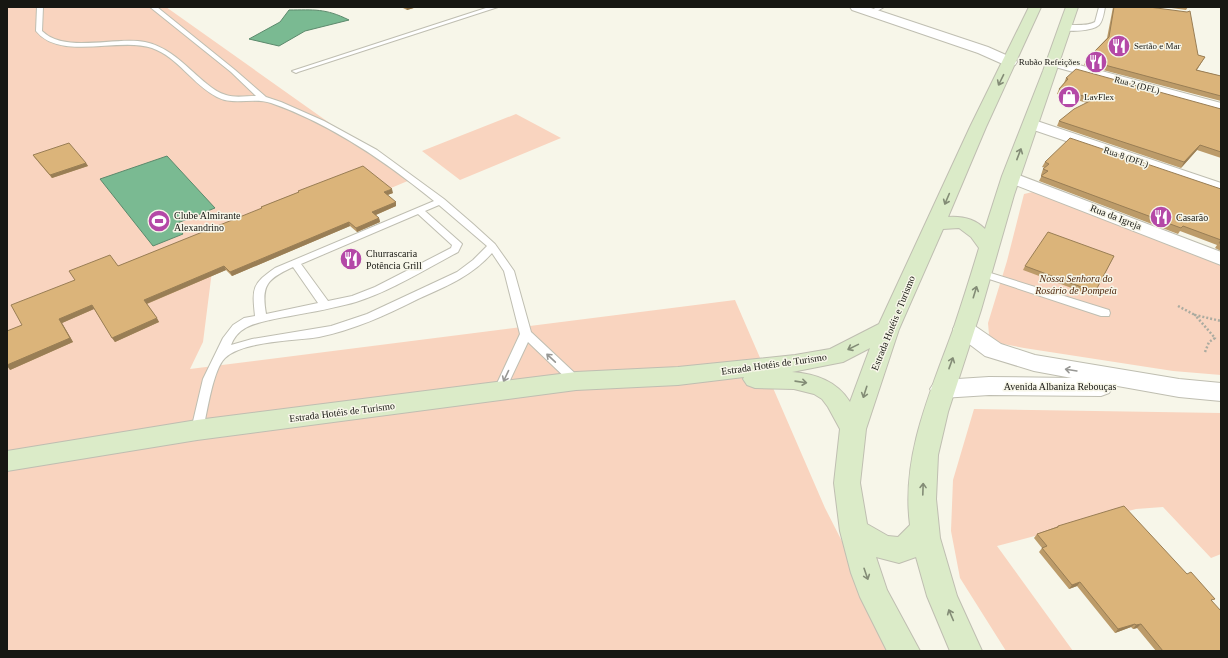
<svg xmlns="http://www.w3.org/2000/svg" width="1228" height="658" viewBox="0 0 1228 658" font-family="Georgia,serif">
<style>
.green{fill:#f9d4bf}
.water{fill:#7aba92;stroke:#5c896c}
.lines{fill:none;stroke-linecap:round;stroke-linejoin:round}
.service-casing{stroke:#bfbeb1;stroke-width:2}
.minor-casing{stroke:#bfbeb1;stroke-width:2}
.tertiary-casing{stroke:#bfbeb1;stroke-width:2}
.secondary-casing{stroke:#bfbeb1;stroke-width:2}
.path{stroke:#ababa0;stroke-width:2.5;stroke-dasharray:2 2;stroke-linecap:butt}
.service{fill:#fff;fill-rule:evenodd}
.minor{fill:#fff;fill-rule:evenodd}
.tertiary{fill:#fff;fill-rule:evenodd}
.secondary{fill:#dbebc8;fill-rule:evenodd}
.wall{fill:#bc9b69}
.shaded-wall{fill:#997e55}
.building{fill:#dbb47a;stroke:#997e55}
.oneway{stroke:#838c76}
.oneway2{stroke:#979794}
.labels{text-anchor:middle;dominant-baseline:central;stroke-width:3;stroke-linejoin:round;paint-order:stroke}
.far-poi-label{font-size:9px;fill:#171712;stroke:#f7f6e9;text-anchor:start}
.far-street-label{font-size:9px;fill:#171712;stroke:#f7f6e9}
.poi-label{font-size:10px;fill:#171712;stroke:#f7f6e9;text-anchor:start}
.street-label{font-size:10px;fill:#171712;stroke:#f7f6e9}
.park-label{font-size:10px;font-style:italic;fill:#4e260b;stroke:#f7f6e9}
</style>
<rect width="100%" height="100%" fill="#f7f6e9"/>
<!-- green -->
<path class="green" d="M7,7H166L410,180L213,263L203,342L190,369L735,300L825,508L898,651H7Z
M516,114L561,138L460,180L422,151Z
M1037,191L1221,265V375L1173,371L1024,348L998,343L989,335L988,323L1007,261L1024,194Z
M974,409L1221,413V554L1211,558L1163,507L1136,509L997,546L1073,651H1006L960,578L951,531L953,480Z"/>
<!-- water -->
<path class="water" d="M289,10C314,10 325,8 349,20L305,31L279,46L249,39L280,22Z
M167,156L215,208L175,224L183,234L153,246L100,179Z"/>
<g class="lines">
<!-- service casing -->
<g class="service-casing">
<path id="service" d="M37,7H43L42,31C65,54 116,36 145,42C172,48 187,68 207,84C213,89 219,93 226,95C235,98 246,96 256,96L231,72L150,7H157L235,70L266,97L281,102L324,121L377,150L444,199L473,224L495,244L514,271L531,332L580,378L582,381L580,384L576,385L572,384L528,342L503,395L499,396L495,395L493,392L520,334L504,271L492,253C472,276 445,287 418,299C386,315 354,330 319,337C295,341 242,341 225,358C213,369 207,413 203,430L201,433L197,435L193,433L191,430L203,379L223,338L233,325L244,318L255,316C252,288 252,284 275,268L434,201C385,161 331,124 271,103C253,97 234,106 217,97C193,85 178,57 152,48C119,37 60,61 36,31ZM439,205L487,246L473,260L457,272L367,314L331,326L252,339L231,345C238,327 253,324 270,320C299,314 328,310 356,302C391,291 426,269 458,252L462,244L460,242L425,211ZM418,214L452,245L451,248L375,287L352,296L328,301L301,264ZM293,267L318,303L266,314C261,285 267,279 293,267Z
M489,7H498L298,72L296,73L292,71Z
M877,7H884L874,13H870V11Z
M1099,7H1105C1104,12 1103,21 1099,25C1093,31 1066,33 1060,28C1068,22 1084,28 1095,22Z
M981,270L1109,310L1110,313L1109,316H1101L977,275L976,273Z"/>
</g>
<!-- minor casing -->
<g class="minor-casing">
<path id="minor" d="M1053,58L1221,103V113L1048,65L1046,62L1048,59Z
M1031,119L1221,183V194L1025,127L1023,124L1025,121Z
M1011,172L1221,252V265L1005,181L1002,177L1005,173Z"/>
</g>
<!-- tertiary casing -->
<g class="tertiary-casing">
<path id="tertiary" d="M850,7H868L988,47L1015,59L1017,62L1015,65L1010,66L1005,65L978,53L852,10Z
M964,321L972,324L1001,344L1035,355L1179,379L1221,383V401L1179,397L1112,385L1113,387L1109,393L1101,396L989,395L942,398L934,395L930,389L934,383L942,380L989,377L1072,378L1034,371L985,356L956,334L953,329L956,324Z"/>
</g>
<!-- secondary casing -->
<g class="secondary-casing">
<path id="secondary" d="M1029,7H1041L986,127L948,217C962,216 975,219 985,229L1002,176L1043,71L1063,15L1066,7H1078L1014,195L981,310L948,412L938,455L936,499L940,538L957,596L982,651H950L927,596L916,557L899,563L876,557L887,590L920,651H887L860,597L851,573L840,531L834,483L840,429L828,407L822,399L814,394L794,389L755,388L747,385L743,379L744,377L678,385L576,390L197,440L7,471V451L197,420L576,372L678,367L795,355L830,349L879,324L970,127ZM959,228L971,237L979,248C971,275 962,303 953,330C930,393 901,457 910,525L898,537L888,536L867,524L860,483L866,429L899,329L943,229ZM870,348L850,402C837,381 816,374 792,372L843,362Z"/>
</g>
<!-- path -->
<path class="path" d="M1178,306L1195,315
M1205,352L1209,342L1215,338L1195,315L1221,321"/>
<!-- service -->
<use href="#service" class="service"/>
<!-- minor -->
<use href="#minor" class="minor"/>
<!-- tertiary -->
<use href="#tertiary" class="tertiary"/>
<!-- secondary -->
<use href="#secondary" class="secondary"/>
</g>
<!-- wall -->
<path class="wall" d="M401,7H417L407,10Z
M1113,7H1149L1198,55L1205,57L1197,70L1221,76V101L1084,65L1086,60L1107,38Z
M1164,7H1188L1186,10Z
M1066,78L1221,109V158L1197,150L1181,168L1057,126L1059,121L1087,103L1057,94L1059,89L1064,83Z
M33,155L86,163L88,166L52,178L35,158Z
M1045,162L1221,189V251L1215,248L1217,245L1180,231L1178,234L1039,181L1042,175H1041L1043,169L1045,168L1042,167Z
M298,191L393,193L387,195L396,206L376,215L379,218L380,222L357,232L350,226L232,276L226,270L147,304L159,322L115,342L94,309L62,323L73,342L10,370L22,325L118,266L262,209L261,207L299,192Z
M1114,256L1093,296L1023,270L1025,266Z
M1058,526L1212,601L1221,651H1156L1137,628L1133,629L1131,627L1115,633L1077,586L1069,589L1039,552L1042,548L1034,538L1037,534L1056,527Z"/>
<!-- shaded-wall -->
<path class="shaded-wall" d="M406,7H417L407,10Z
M1200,145L1197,150L1181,168L1184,162Z
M86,163L88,166L52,178L50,175Z
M392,189L393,193L385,196L384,192Z
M396,202V206L373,216L372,212Z
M379,218L380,222L357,232L356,228Z
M349,222L350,226L232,276L230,272Z
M224,266L226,270L146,304L144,300Z
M92,305L94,309L62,323L73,342L10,370L7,366L59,319Z
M157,318L159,322L115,342L112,338Z
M1080,582L1077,586L1069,589L1072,585Z
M1135,624L1131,627L1115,633L1118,629Z
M1141,624L1137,628L1133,629L1136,625Z"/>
<!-- building -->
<path class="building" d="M1114,7H1149L1187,12L1190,11L1198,55L1205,57L1196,70L1221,76V96L1086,60L1109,37Z
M1076,69L1221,109V152L1200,145L1184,162L1059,121L1074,109L1094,99L1059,89L1068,79L1066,78Z
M1070,138L1221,189V243H1219L1221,240L1183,226L1181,228L1041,176L1048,171L1043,169L1049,164L1045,162Z
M69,143L86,163L50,175L33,155Z
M363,166L392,189L384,192L396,202L372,212L379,218L356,228L349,222L230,272L224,266L144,300L157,318L112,338L92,305L59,319L70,338L7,365V331L22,325L11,305L75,280L69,271L110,255L118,266L262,208L261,207L299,192L298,191Z
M1048,232L1114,256L1095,292L1025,266Z
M1124,506L1187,574L1191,572L1215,599L1211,600L1221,611V651H1163L1141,624L1136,625L1135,624L1118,629L1080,582L1072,585L1042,548L1047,546L1037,534L1058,527V526Z"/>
<!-- one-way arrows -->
<defs><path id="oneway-shaft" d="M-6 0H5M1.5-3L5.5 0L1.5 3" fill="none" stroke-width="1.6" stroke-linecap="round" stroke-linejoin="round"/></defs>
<g class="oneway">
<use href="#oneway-shaft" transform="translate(1001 80) rotate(116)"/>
<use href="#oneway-shaft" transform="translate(1019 154) rotate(-69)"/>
<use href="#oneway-shaft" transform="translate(947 199) rotate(113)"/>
<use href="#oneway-shaft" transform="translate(975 292) rotate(-73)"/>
<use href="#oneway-shaft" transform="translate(853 347) rotate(154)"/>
<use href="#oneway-shaft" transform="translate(951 363) rotate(-70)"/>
<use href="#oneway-shaft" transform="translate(801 382) rotate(8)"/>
<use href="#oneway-shaft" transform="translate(865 392) rotate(108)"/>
<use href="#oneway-shaft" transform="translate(923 489) rotate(-88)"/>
<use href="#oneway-shaft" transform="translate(866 574) rotate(71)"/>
<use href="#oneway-shaft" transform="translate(951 615) rotate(-113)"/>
</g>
<g class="oneway2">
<use href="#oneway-shaft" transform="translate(551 358) rotate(-137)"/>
<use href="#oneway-shaft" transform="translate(1071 370) rotate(-171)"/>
<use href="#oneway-shaft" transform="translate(506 376) rotate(115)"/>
</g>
<!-- icons -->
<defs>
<g id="restaurant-disc" transform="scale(1.15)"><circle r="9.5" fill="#b448a7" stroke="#f7f6e9"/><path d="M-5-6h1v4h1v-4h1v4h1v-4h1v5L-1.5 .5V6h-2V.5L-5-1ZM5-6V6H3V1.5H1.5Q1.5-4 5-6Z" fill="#fff"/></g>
<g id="shop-disc" transform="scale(1.15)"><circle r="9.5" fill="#b448a7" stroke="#f7f6e9"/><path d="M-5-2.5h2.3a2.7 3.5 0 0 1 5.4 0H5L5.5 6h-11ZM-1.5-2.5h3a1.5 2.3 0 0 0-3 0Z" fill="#fff"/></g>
<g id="stadium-disc" transform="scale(1.15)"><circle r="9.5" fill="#b448a7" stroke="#f7f6e9"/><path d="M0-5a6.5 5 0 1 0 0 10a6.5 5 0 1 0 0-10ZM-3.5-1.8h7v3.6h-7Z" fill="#fff"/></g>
</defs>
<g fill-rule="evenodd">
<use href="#restaurant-disc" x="1119" y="46"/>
<use href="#restaurant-disc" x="1096" y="62"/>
<use href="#shop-disc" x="1069" y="97"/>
<use href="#restaurant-disc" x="1161" y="217"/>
<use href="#stadium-disc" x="159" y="221"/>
<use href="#restaurant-disc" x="351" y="259"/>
</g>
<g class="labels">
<!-- far-poi labels -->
<g class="far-poi-label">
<text x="1134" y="46">Sertão e Mar</text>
<text x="1080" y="62" text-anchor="end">Rubão Refeições</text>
<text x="1084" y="97">LavFlex</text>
</g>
<!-- far-street labels -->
<g class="far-street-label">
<text transform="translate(1137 85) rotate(15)">Rua 2 (DFL)</text>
<text transform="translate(1126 157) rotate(19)">Rua 8 (DFL)</text>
</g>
<!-- poi labels -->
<g class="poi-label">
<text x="174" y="215">Clube Almirante<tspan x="174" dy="12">Alexandrino</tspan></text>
<text x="1176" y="217">Casarão</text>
<text x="366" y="253">Churrascaria<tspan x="366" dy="12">Potência Grill</tspan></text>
</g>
<!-- street labels -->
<g class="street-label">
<text transform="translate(1116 217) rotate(21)">Rua da Igreja</text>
<text transform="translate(893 323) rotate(-68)">Estrada Hotéis e Turismo</text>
<text transform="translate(774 364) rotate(-8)">Estrada Hotéis de Turismo</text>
<text x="1060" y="386">Avenida Albaniza Rebouças</text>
<text transform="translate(342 412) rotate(-7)">Estrada Hotéis de Turismo</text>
</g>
<!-- park labels -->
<g class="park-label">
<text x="1076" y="278">Nossa Senhora do<tspan x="1076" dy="12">Rosário de Pompeía</tspan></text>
</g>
</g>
<!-- border -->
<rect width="1228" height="658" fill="none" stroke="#171712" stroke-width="16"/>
</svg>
